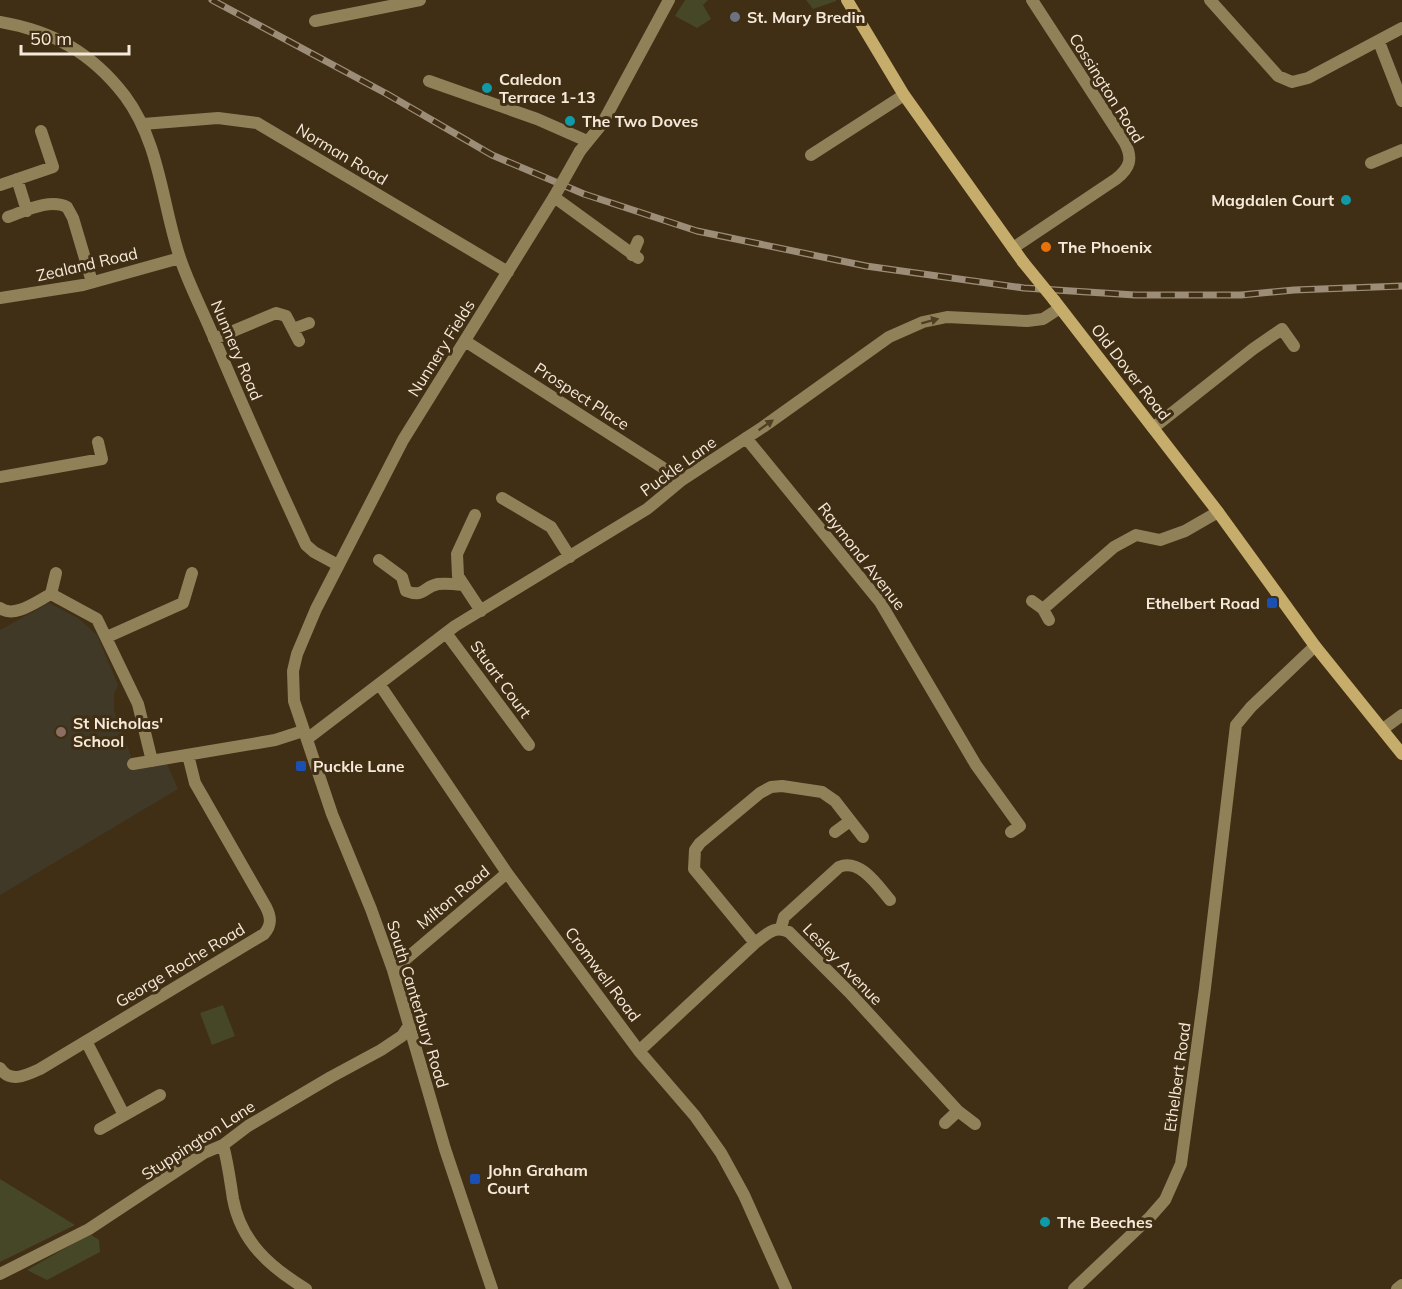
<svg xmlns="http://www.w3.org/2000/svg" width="1402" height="1289" viewBox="0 0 1402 1289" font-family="Mulish,sans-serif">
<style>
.education{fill:#403928}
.green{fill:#454726}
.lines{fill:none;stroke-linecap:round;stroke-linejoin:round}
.street{stroke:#918159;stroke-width:12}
.secondary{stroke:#c7ad6c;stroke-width:12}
.rail-casing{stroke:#9c8d79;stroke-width:7}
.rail{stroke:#402f14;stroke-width:4.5;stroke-dasharray:14;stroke-linecap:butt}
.street-bridge{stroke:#918159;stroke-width:12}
.secondary-bridge{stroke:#c7ad6c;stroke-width:12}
.oneway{fill:#503f22}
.worship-dot{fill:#6b7280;stroke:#402f14;stroke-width:2}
.culture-dot{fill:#0f9aa8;stroke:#402f14;stroke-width:2}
.food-dot{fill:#e8710a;stroke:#402f14;stroke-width:2}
.transit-dot{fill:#1a4fb4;stroke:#402f14;stroke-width:2}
.education-dot{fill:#8d6e63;stroke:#402f14;stroke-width:2}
.labels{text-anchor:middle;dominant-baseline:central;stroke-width:6;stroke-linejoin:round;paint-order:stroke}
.poi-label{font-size:16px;font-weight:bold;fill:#f5e9da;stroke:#402f14;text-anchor:start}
.street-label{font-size:16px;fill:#f5e9da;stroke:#402f14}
</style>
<rect width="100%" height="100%" fill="#402f14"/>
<!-- education -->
<path class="education" d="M49,603L78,618L97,635L118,685L114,694V711L130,753L134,770L167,764L178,789L0,895V630Z"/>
<!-- green -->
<path class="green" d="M685,0H708L703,5L711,19L697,28L675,16Z
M806,0H836V1L813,9Z
M223,1005L235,1036L212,1045L200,1013Z
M0,1179L75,1225L0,1262Z
M90,1234L99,1240L100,1252L47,1280L27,1270Z"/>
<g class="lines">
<!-- street -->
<path class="street" d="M1210,0L1278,76L1292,82L1308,78L1402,28
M315,21L420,0
M0,22C53,31 92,53 125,96C160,143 162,204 180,258C189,285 203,311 214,338C243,407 274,476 306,545L314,552L338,565
M1379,42L1402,101
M429,81L537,119L587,141
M143,124L218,118L257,123L508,272
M580,151L602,124L669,0
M811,155L904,95
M1371,163L1402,150
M17,179L27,211
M0,185L53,167L41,131
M8,217C25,211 50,198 67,207L73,218L92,282
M1013,248L1116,179C1130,168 1133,159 1125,143L1032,0
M632,255L638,241
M0,298L83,285L180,258
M293,329L309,323
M214,339L276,313L286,316L299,341
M465,341L682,480
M1153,428L1253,349L1282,329L1294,346
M746,438L880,602L976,765L1020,826L1011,832
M0,477L102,459L98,442
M502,498L551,527L570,557
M475,515L457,554L458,576L481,611
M379,560L402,577L406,591C424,598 423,587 438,584C446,583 455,584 463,585
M51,594L56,573
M1032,601L1043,609L1049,620
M0,608C14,619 37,601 51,594L97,619L138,704L152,761
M1043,609L1114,547L1136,535L1160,540L1185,531L1218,512
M446,633L529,745
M107,637L183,603L192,573
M380,685L507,873L639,1051L695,1116L721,1153L744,1195L786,1289
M1383,729L1402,715
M307,739L455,626L647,509L682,480L763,427L889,337L923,322L947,317L1027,321L1043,319L1060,308
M133,764L275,740L303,731
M835,832L850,821
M781,928L784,917L839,867C860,858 878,886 890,900
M755,943L694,869L695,850L700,843L760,793L771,787L782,786L822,792L835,801L863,837
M393,970L507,873
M86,1041L124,1115
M639,1051L755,943C767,934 774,925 789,932L850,993L958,1111L975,1124
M0,1068C10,1084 27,1075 40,1069L264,934C272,925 271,917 266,907L195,783L188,755
M945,1123L958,1111
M100,1129L160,1095
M223,1145C228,1163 230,1180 233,1199C241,1242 270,1267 306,1289
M0,1274L89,1229L204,1153L223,1145L248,1126L331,1077L381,1050L402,1036L408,1027
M492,1289L445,1149L393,970L371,909L332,814L294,701L293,671L297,654L316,609L403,440L554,197L638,258
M1074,1289L1150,1217L1165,1200L1181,1164L1205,988L1236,725L1251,707L1315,646
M1397,1289L1402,1285"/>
<!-- secondary -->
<path class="secondary" d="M847,0L904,95L1023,262
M1054,300L1218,512L1315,646L1402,754"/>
<!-- rail casing -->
<g class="rail-casing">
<path id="rail" d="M212,0L387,94L492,155L584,194L697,231L866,266L1024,288L1135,295H1241L1294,290L1402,286"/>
</g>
<!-- rail -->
<use href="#rail" class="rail"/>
<!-- street-bridge -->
<path class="street-bridge" d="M554,197L580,151"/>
<!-- secondary-bridge -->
<path class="secondary-bridge" d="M1023,262L1054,300"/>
</g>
<!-- one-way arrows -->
<defs><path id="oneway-solid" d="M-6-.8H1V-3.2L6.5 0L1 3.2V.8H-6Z" transform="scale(1.5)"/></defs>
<g class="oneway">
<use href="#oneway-solid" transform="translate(930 321) rotate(-15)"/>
<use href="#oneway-solid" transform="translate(766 425) rotate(-35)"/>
</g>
<!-- markers -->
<circle class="worship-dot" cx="735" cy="17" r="6"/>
<g class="culture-dot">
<circle cx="487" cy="88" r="6"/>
<circle cx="570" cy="121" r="6"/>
<circle cx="1346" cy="200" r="6"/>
<circle cx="1045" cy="1222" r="6"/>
</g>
<circle class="food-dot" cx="1046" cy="247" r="6"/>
<g class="transit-dot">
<rect x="1266" y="597" width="12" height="12" rx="3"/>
<rect x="295" y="760" width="12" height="12" rx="3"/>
<rect x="469" y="1173" width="12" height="12" rx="3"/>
</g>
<circle class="education-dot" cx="61" cy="732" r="6"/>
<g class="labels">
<!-- poi labels -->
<g class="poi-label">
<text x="747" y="17">St. Mary Bredin</text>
<text x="499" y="79">Caledon<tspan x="499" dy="18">Terrace 1-13</tspan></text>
<text x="582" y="121">The Two Doves</text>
<text x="1334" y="200" text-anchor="end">Magdalen Court</text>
<text x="1058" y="247">The Phoenix</text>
<text x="1260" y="603" text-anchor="end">Ethelbert Road</text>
<text x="73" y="723">St Nicholas'<tspan x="73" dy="18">School</tspan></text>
<text x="313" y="766">Puckle Lane</text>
<text x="487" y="1170">John Graham<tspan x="487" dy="18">Court</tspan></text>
<text x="1057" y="1222">The Beeches</text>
</g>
<!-- street labels -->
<g class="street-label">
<text transform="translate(1107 88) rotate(58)">Cossington Road</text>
<text transform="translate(342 154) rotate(31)">Norman Road</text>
<text transform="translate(87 264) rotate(-13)">Zealand Road</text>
<text transform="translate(441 348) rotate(-58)">Nunnery Fields</text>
<text transform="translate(237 350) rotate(67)">Nunnery Road</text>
<text transform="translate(1131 372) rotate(52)">Old Dover Road</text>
<text transform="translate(582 396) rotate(33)">Prospect Place</text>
<text transform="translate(678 466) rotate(-36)">Puckle Lane</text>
<text transform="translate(862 556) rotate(52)">Raymond Avenue</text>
<text transform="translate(501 679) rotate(54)">Stuart Court</text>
<text transform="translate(453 897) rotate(-40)">Milton Road</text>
<text transform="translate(843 964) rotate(46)">Lesley Avenue</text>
<text transform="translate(180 965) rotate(-31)">George Roche Road</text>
<text transform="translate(603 974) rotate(53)">Cromwell Road</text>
<text transform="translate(418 1004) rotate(73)">South Canterbury Road</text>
<text transform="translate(1177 1077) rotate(-82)">Ethelbert Road</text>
<text transform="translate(198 1140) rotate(-33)">Stuppington Lane</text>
</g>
</g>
<!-- scale -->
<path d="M21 45v9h108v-9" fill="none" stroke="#f5e9da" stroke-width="3"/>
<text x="30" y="45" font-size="18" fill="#f5e9da" stroke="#402f14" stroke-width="4.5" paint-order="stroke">50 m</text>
</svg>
